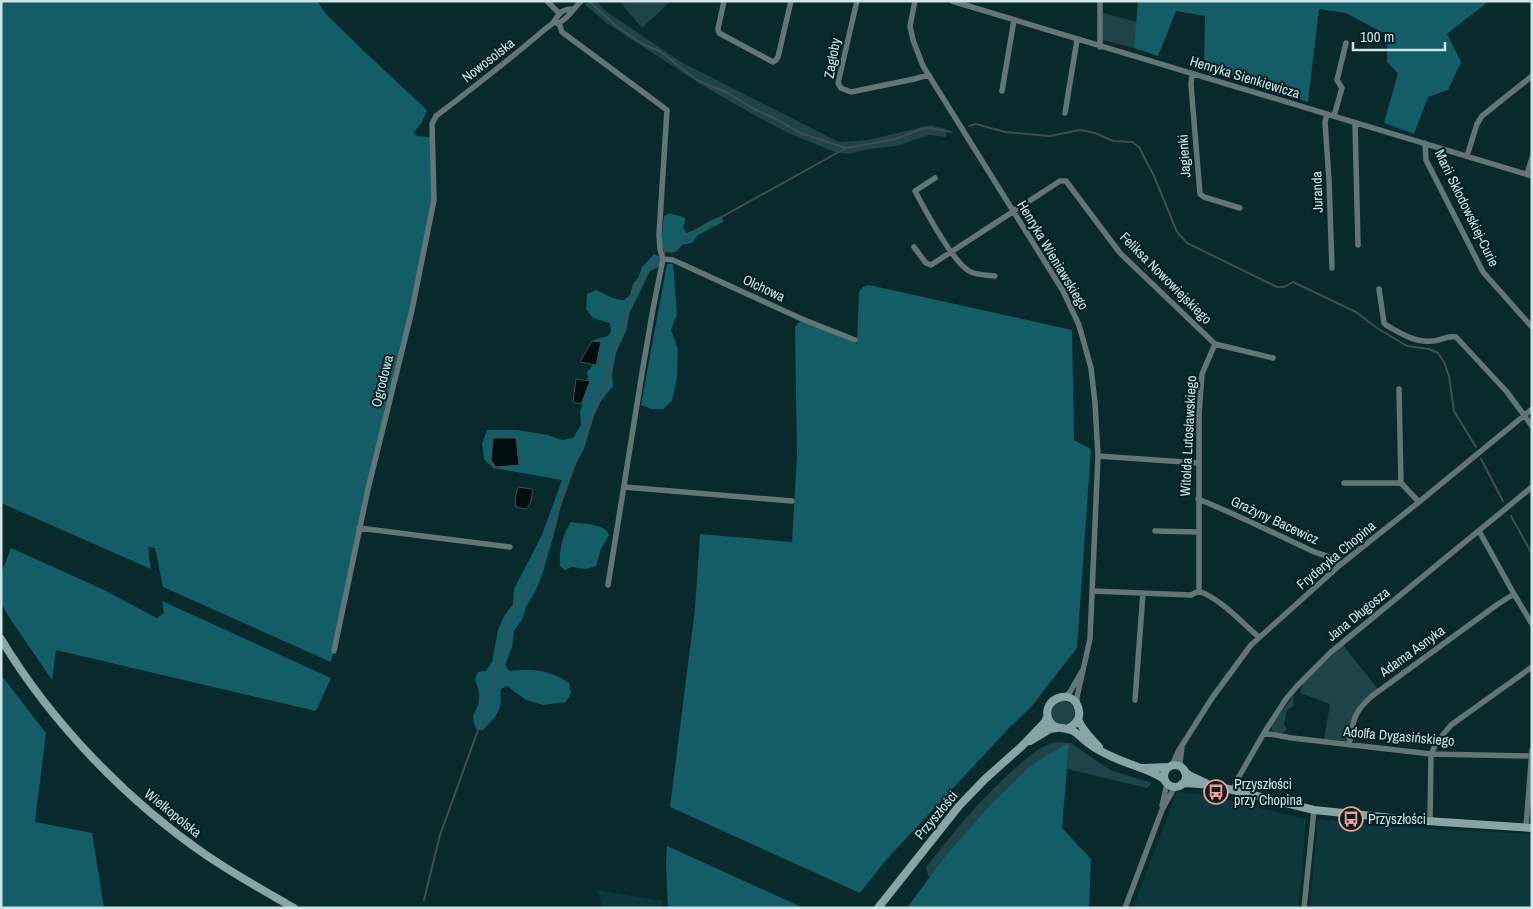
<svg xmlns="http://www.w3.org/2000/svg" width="1533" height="909" viewBox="0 0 1533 909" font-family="'Archivo Narrow',sans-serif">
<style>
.built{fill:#0c383c}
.green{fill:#1e4348}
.forest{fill:#135e66}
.water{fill:#010e10;stroke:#3f4e51}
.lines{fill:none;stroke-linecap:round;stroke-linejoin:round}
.stream{stroke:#3f4e51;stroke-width:2}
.street{stroke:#637577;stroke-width:5.5}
.secondary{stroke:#87a4a7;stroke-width:8}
.labels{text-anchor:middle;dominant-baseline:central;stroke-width:4;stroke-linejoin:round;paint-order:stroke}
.street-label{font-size:14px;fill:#cfe5e8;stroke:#002023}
.poi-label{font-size:14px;fill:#cfe5e8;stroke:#002023;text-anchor:start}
</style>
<rect width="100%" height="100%" fill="#082a2d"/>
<!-- built -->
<path class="built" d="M1177,792L1201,794L1306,819L1299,908H1133Z
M1318,819L1372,826L1532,834V908H1310Z
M597,890L663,901L662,908H603Z"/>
<!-- green -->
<path class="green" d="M589,1H596L607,12L681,62L839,142L868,140L931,125L946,129V137L929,135L896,146L869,149L849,154L835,152L790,134L754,115L702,85L608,24L585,5Z
M619,1H671L642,28Z
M1103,13L1137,22L1134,48L1102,40Z
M1343,645L1378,689L1359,705L1354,725L1353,739L1351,741L1324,739L1330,704L1300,693L1303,683Z
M1294,695L1293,706L1287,710L1284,724L1287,729C1283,734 1281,734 1275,733L1272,729V725Z
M1051 713a12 12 0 1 1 24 0a12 12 0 1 1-24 0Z
M1056,742L1071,743L1110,770L1152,783L1147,788L1067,769L1069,745H1064L1031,765L943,859L929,879L926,867C955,831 984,794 1020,764C1033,754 1040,746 1056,742Z"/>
<!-- forest -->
<path class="forest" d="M1,1H317L326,14L368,55L427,110L422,122L413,133L417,136L430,137L432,199L411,309L331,662L163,587L155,548L148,547L151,569L1,503Z
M1138,1H1489L1447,34L1461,62L1448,90L1428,97L1414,134L1384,123L1398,73L1387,62V35L1346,13L1319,9L1308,102L1204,70L1205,16L1176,11L1158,56L1134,48Z
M670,213C675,216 681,215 685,218V222L683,227L686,233C699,230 709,218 722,217L723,222L698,235L692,243L682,245L677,251L671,253L664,251L661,245L664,216Z
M654,254L660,257V266L650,271L630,312L626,331L616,353L612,374L613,386L601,401L594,416L584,449L570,475L562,501L554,534L542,575L535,592L526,606L523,618L514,631L512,647L505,665L509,671C533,669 549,669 569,683L571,693L566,702L543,705L526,700L507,686L501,689C500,694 502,701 500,706C498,716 489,723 483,730H477C468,713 478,714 479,699C480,692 477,685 475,679L478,672L486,671L492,662L498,630L504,616L513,604L514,589L542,535L562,480L493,468L484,459L482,444L487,430H517L548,435L562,440L573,438L581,425L580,412L583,401L582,392L585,387L588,377L587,372L591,368L598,349L593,340L608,336L611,332L610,323L593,318L586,309L587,294L596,290C605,294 614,300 624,300L630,295L633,284L638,278L642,267Z
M667,264H673L677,314L671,330L678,349L677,377L672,401L663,409H652L641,405Z
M869,285L1072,330L1074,440L1091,449L1077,648L1031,707L1009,728L886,860L860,893L670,807L695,609L700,534L792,542L797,455L795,327L799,322L802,321L857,344L859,292L863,287Z
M571,522C582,524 605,523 609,535L601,549L596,566L586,569L572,567L565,570L560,566C559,551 562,535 571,522Z
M11,548L102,589L157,618L164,613L162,601L331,678L316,711L56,650L52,680L9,617L1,603V574Z
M1,675L46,733L35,822L92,833L104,908H1Z
M1069,744L1062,828L1091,859L1089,908H907L943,859L991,804L1031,765L1064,745Z
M667,846L804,908H668L666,864Z"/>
<!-- water -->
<path class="water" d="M592,341L601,342L596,365L580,362Z
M576,379L590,381L581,404L573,402Z
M493,438H516L519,465L496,467L491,460Z
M518,487L532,489C533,495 531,505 526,509L516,507L515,498Z"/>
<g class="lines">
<!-- stream -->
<path class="stream" d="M589,1L616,26L641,43L661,52L697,80L728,93L754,109L776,119L800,133L846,148L896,139L921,129L930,128L951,132
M969,126L976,124L1005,132L1050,136L1080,130L1095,133L1113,141L1132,142L1139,147L1154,176L1177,232L1187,243L1277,287H1284L1293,282L1356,312L1377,328L1407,346L1429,349L1438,353L1444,362L1449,376L1454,411L1476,447
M1481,459L1503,501
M1511,516L1532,554
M424,900L440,835L481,722L504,641L509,615L521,598L539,564L613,358L631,300L643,276L671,245L846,148"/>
<!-- street -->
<path class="street" d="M547,1L559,13
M724,1L718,29L719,33L773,62L776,60L778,57L791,1
M857,1L838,83L841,88L851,92L914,79L929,75
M915,1L910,26L913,40L923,66L1063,291L1079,325L1091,368L1095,403L1098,456L1090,639L1077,697V704
M952,1L1532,176
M1100,1V47
M556,23H559C569,18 573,9 581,1
M559,23L562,32L566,35L667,110L659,235L660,249L663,259
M1192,74L1191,85L1200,194L1204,197L1240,208
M1002,91L1014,20
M1065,113L1077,40
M1327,114L1325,122L1329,180L1332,268
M1334,116L1342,88L1337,80L1346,43
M1355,123L1358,245
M1425,143L1426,160L1483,272L1532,327
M1467,156L1477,124L1482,116L1532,76
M1527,174L1532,158
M935,178L915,191C925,210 952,261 969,271C975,275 987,275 995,276
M914,247L926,263L931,265L1060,181H1066L1120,253L1215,344L1273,358
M663,259L673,260L802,319L855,340
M1379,289L1384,323L1386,325C1400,333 1415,343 1432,341C1440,341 1447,335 1456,337L1507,392L1532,426
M1098,456L1198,463
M1344,483H1401L1399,389
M1401,483L1419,502
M624,487L792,501
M1198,499C1236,514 1273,533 1310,550C1322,556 1331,554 1340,565
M359,528L510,547
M1155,531L1198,532
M1479,531L1514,594L1532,624
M608,585L643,367L653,309L663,259
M1092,591L1191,595L1199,591C1222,600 1240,621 1259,637
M1199,591V415L1202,374L1215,344
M334,651L368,489L412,310L434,200L432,124L436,116C473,88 509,60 544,30C548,27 553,24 555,20C560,12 563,9 573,9
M1065,697L1070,692L1082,671
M1135,700L1143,593
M1264,733L1292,738L1431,754L1532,756
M1349,744C1354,720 1352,714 1372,696L1498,604L1514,594
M1172,765L1179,750L1212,698L1251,645L1340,565L1419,502L1532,409
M1182,768L1180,763L1182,747
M1233,791L1237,780L1264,733L1286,699L1297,686L1331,652L1532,487
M1162,806L1167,783
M1430,821L1431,754L1437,742L1451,725L1532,667
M1526,827L1532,750
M1125,908L1162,810L1173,790L1177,786
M1304,908L1314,810"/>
<!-- secondary -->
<path class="secondary" d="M1,639C51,722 126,800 206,855C234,874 264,891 294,908
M1078,719C1082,730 1091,738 1099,747
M1067,729C1076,725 1082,717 1078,707C1072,688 1042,698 1048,718C1052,731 1064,726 1073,731C1079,734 1083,740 1088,743C1100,752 1116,759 1130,764C1141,768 1155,772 1165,780
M1030,741L1050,729L1057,728
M1164 776a11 11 0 1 1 22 0a11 11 0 1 1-22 0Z
M1143,768L1168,767
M1185,772L1189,775L1206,783
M1182,784L1186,783L1212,785L1314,810L1412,820L1532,828
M878,908L959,806L985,779L1022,746L1045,722L1047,717"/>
</g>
<!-- icons -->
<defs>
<g id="bus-ring" transform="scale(1.25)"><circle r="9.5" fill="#002023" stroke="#f59c94" stroke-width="1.5"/><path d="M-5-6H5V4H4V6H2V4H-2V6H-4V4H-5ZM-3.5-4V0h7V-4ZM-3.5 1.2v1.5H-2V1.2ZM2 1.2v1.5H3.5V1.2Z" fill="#f59c94"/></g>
</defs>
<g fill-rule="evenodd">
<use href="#bus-ring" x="1216" y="792"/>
<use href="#bus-ring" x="1351" y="819"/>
</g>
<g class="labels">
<!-- street labels -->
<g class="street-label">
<text transform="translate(832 58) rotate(-80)">Zagłoby</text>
<text transform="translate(488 60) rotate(-38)">Nowosolska</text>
<text transform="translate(1245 77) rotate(17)">Henryka Sienkiewicza</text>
<text transform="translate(1184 156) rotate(-94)">Jagienki</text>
<text transform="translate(1317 192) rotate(-92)">Juranda</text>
<text transform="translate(1467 208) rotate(64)">Marii Skłodowskiej-Curie</text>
<text transform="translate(1053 255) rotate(59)">Henryka Wieniawskiego</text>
<text transform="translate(1166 278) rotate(45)">Feliksa Nowowiejskiego</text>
<text transform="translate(764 288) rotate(25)">Olchowa</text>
<text transform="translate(382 381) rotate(-76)">Ogrodowa</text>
<text transform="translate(1188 436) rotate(-87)">Witolda Lutosławskiego</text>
<text transform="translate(1275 520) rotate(25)">Grażyny Bacewicz</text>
<text transform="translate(1336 555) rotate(-40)">Fryderyka Chopina</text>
<text transform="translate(1358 614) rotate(-39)">Jana Długosza</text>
<text transform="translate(1412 651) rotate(-36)">Adama Asnyka</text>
<text transform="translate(1399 736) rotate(5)">Adolfa Dygasińskiego</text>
<text transform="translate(173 813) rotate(39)">Wielkopolska</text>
<text transform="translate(936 815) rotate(-50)">Przyszłości</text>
</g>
<!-- poi labels -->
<g class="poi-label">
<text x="1234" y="784">Przyszłości<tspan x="1234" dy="16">przy Chopina</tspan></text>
<text x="1368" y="819">Przyszłości</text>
</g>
</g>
<!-- border -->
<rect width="1533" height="909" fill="none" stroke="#cfe5e8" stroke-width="5"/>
<!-- scale -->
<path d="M1353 42v8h92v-8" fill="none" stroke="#cfe5e8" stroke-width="2.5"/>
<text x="1360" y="42" font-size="15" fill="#cfe5e8" stroke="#002023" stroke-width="4" paint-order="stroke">100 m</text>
</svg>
